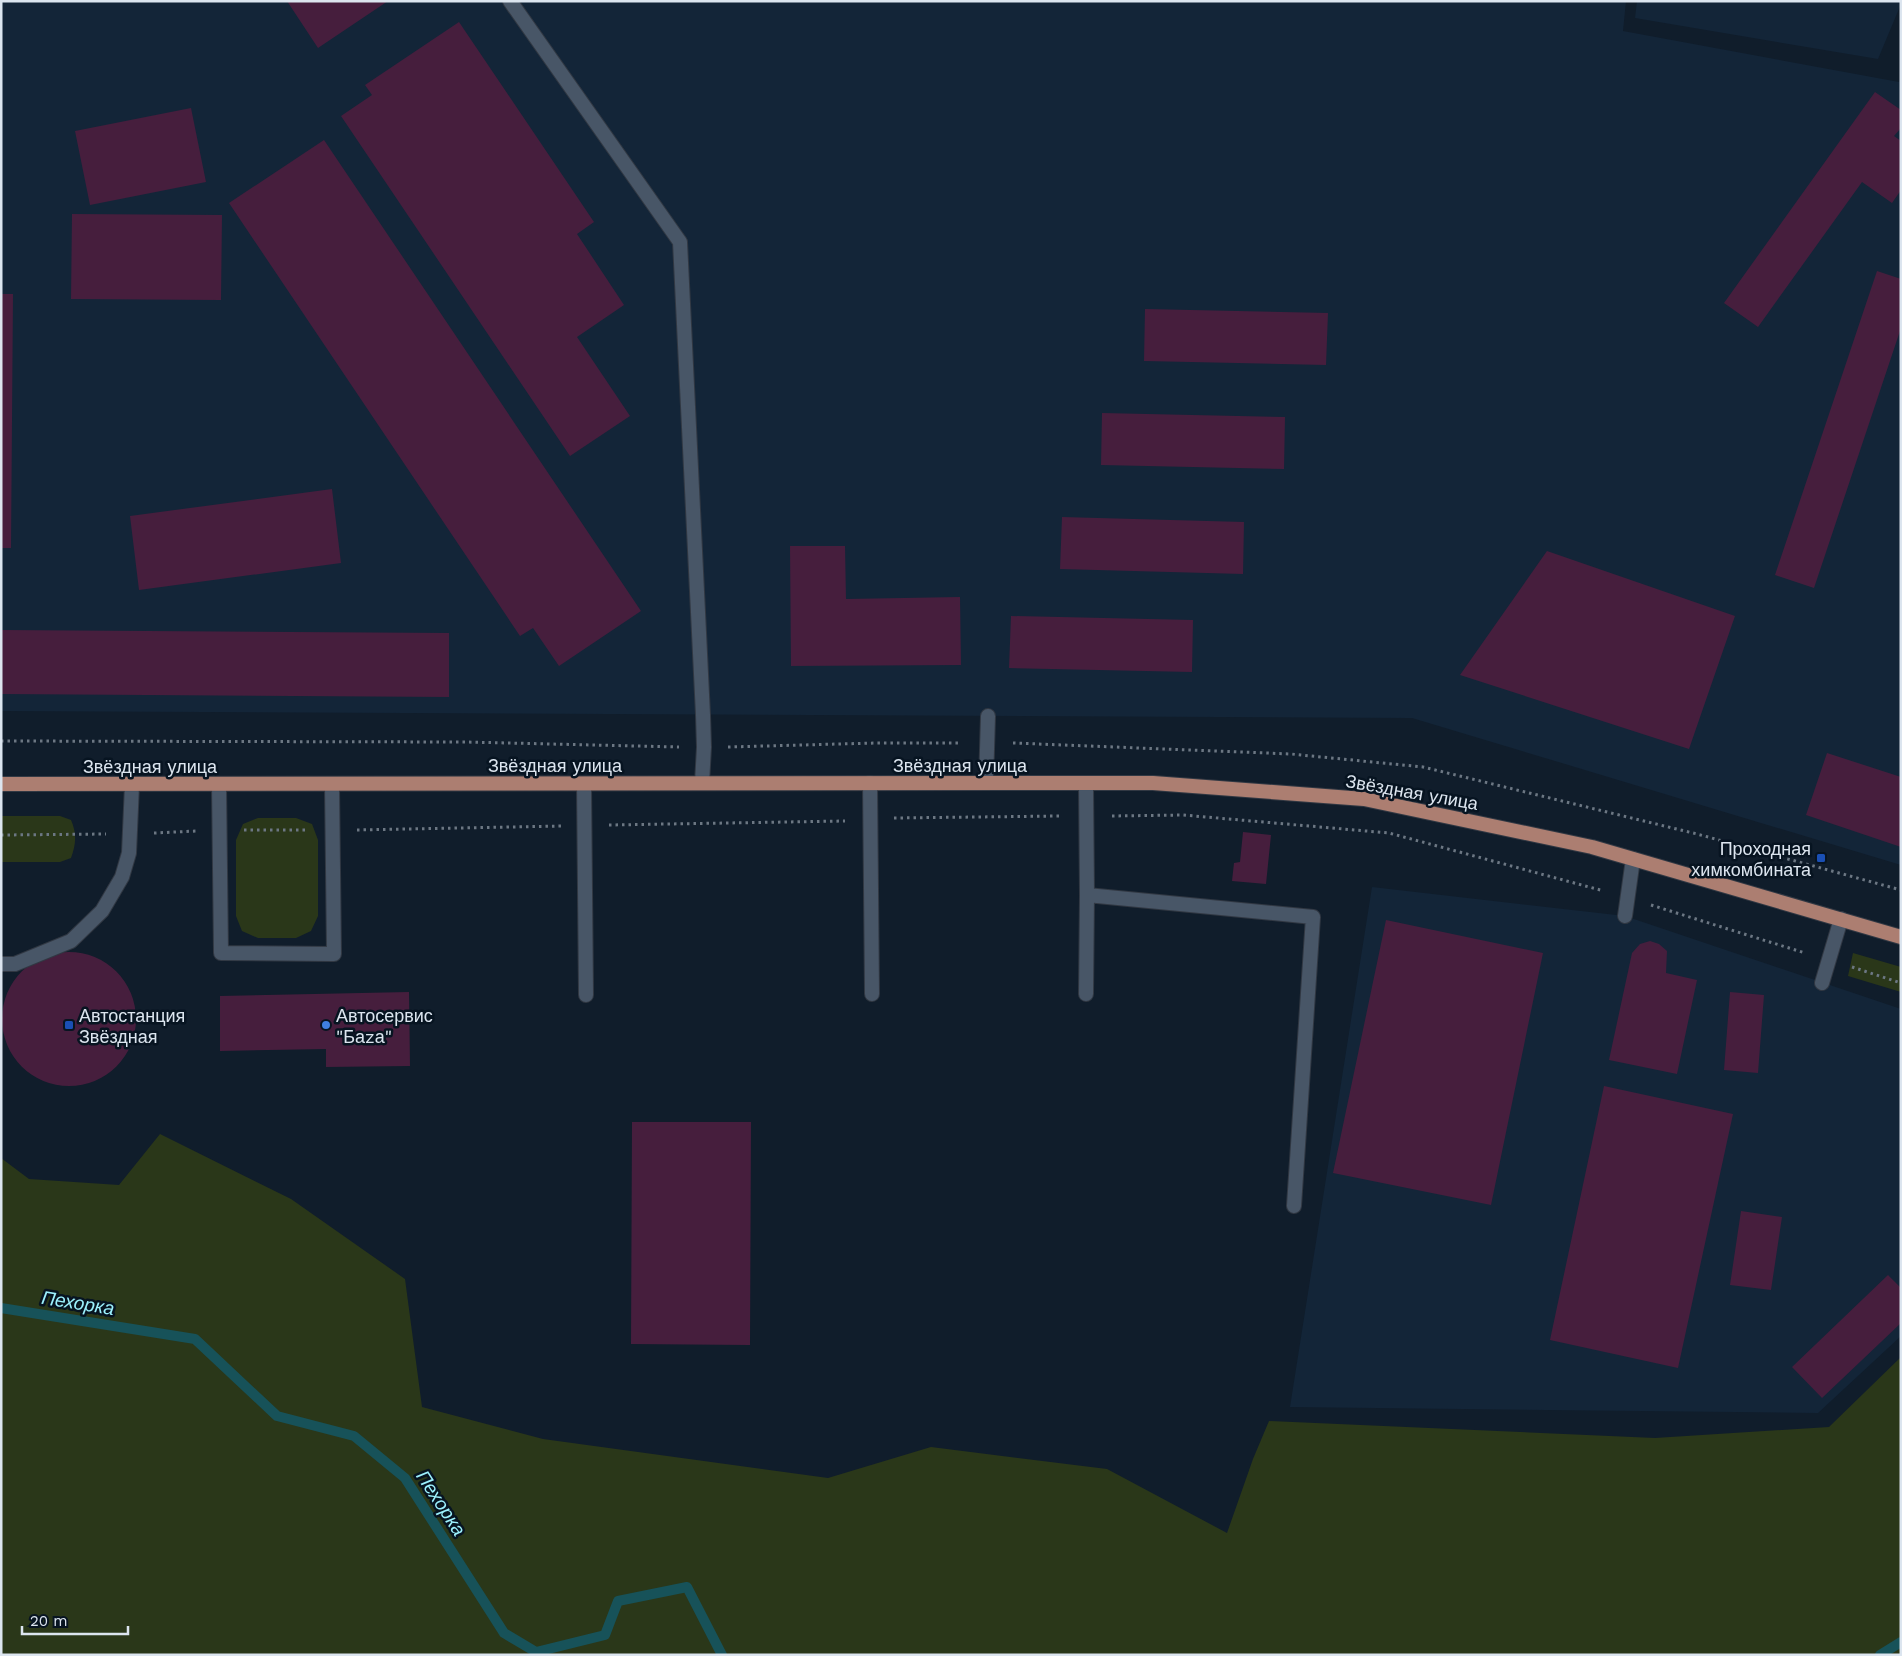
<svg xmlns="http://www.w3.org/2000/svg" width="1902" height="1656" viewBox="0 0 1902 1656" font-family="'Work Sans',sans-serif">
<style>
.built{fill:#132538}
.green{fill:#2a3719}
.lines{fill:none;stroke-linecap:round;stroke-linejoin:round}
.stream{stroke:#175259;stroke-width:10}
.building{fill:#461e3d}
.service-casing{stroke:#313843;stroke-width:16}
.primary-casing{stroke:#313843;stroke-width:16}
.path{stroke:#6c7783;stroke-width:3;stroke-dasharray:2.5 4;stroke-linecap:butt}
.service{stroke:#485667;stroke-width:14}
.primary{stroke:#ac7e71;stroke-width:14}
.transit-dot{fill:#1a4fb4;stroke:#071421;stroke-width:2}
.shop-dot{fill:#3f7fe0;stroke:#071421;stroke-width:2}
.labels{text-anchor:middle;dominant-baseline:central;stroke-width:5;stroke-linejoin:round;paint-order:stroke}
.street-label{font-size:18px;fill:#dce5ef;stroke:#071421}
.poi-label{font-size:18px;fill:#dce5ef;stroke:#071421;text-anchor:start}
.water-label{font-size:19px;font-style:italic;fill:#9cf1fd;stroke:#071421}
</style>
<rect width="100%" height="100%" fill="#101d2b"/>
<!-- built -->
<path class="built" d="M1,1H1626L1623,31L1899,82L1901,77V865L1412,718L1,711Z
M1637,1H1901V4L1878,59L1635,18Z
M1372,887L1625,916L1901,1009V1336L1818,1413L1290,1407Z"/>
<!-- green -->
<path class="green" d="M1,816H60L71,820C77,834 76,844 71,858L60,862H1Z
M258,818H296L312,824L318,840V916L311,931L296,938H258L242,931L236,916V840L243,824Z
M1853,953L1901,967V992L1848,976Z
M160,1134L291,1199L405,1279L422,1407L543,1439L828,1478L931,1447L1107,1469L1227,1533L1253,1459L1269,1421L1655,1438L1829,1427L1901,1357V1655H1V1158L29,1179L119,1185Z"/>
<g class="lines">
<!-- stream -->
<path class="stream" d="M1,1308L195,1339L277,1416L354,1436L405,1478L504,1633L536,1652L605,1635L618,1601L687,1587L722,1655
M1880,1655L1901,1642"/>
</g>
<!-- building -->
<path class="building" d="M287,1H388L318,48Z
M459,22L594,222L577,234L624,305L577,337L630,416L570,456L341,116L372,95L365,85Z
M1875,92L1901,110V128L1894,136L1901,141V190L1892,203L1862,182L1758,327L1724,303Z
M191,108L206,182L90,205L75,131Z
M324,140L641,611L559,666L533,628L520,636L229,203Z
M72,214L222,215L221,300L71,299Z
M1877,271L1901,279V328L1814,588L1775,575Z
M1,294H13L11,548H1Z
M1145,309L1328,313L1326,365L1144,361Z
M1102,413L1285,417L1284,469L1101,465Z
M332,489L341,563L139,590L130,516Z
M1062,517L1244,522L1243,574L1060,569Z
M790,546H845L846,599L960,597L961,665L791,666Z
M1547,551L1735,616L1689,749L1460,675Z
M1011,616L1193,620L1192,672L1009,668Z
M1,630L449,633V697L1,694Z
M1827,753L1901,777V847L1806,815Z
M1243,832L1271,835L1266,884L1232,881L1234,863L1240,862Z
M1386,920L1543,953L1491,1205L1333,1173Z
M1650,941L1659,944L1667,951L1666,973L1697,980L1677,1074L1609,1060L1632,953L1640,944Z
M2 1019a67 67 0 1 1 134 0a67 67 0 1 1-134 0Z
M409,992L410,1066L326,1067V1049L220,1051V996Z
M1730,992L1764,995L1758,1073L1724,1070Z
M1604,1086L1733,1114L1678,1368L1550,1340Z
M632,1122H751L750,1345L631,1344Z
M1741,1211L1782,1217L1771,1290L1730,1285Z
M1888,1275L1901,1288V1323L1822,1398L1792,1367Z"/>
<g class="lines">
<!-- service casing -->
<g class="service-casing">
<path id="service" d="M510,1L680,242L703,715L704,747L702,783
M870,783L872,994
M986,783L988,716
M584,784L586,995
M1086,784L1087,895L1313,917L1294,1206
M219,785L221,953L334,954L332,785
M1625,916L1633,859
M1,964H15L71,941L102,911L122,877L129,853L132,785
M1822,983L1841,919
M1086,994L1087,895"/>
</g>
<!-- primary casing -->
<g class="primary-casing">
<path id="primary" d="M1,784L1153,783L1364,799L1592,847L1901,937"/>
</g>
<!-- path -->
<path class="path" d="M1,741L465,742L679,747
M1013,743L1291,754L1423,767L1697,834L1901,890
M728,747L876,743H961
M1112,816L1183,815L1389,833L1604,891
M894,818L1060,816
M609,825L845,821
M244,830H308
M357,830L561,826
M154,833L196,831
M1,835L106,834
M1651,905L1805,953
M1852,967L1901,983"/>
<!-- service -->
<use href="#service" class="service"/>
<!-- primary -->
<use href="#primary" class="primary"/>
</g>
<!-- markers -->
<g class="transit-dot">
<rect x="1816" y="853" width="10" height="10" rx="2.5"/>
<rect x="64" y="1020" width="10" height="10" rx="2.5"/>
</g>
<circle class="shop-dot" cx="326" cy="1025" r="5"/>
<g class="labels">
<!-- street labels -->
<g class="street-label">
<text x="555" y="765">Звёздная улица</text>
<text x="960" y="765">Звёздная улица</text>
<text x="150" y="766">Звёздная улица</text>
<text transform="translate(1412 792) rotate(10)">Звёздная улица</text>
</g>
<!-- poi labels -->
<g class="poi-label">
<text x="1811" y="848" text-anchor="end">Проходная<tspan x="1811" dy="21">химкомбината</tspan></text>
<text x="79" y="1015">Автостанция<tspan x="79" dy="21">Звёздная</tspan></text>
<text x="336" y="1015">Автосервис<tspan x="336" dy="21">"Баzа"</tspan></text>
</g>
<!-- water labels -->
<g class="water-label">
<text transform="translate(78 1303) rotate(9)">Пехорка</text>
<text transform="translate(441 1503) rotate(57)">Пехорка</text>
</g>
</g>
<!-- border -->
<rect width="1902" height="1656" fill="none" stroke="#dce5ef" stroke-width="5"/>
<!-- scale -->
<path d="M22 1626v8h106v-8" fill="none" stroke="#dce5ef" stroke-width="2.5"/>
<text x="30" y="1626" font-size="15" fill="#dce5ef" stroke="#071421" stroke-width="4" paint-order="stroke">20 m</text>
</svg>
